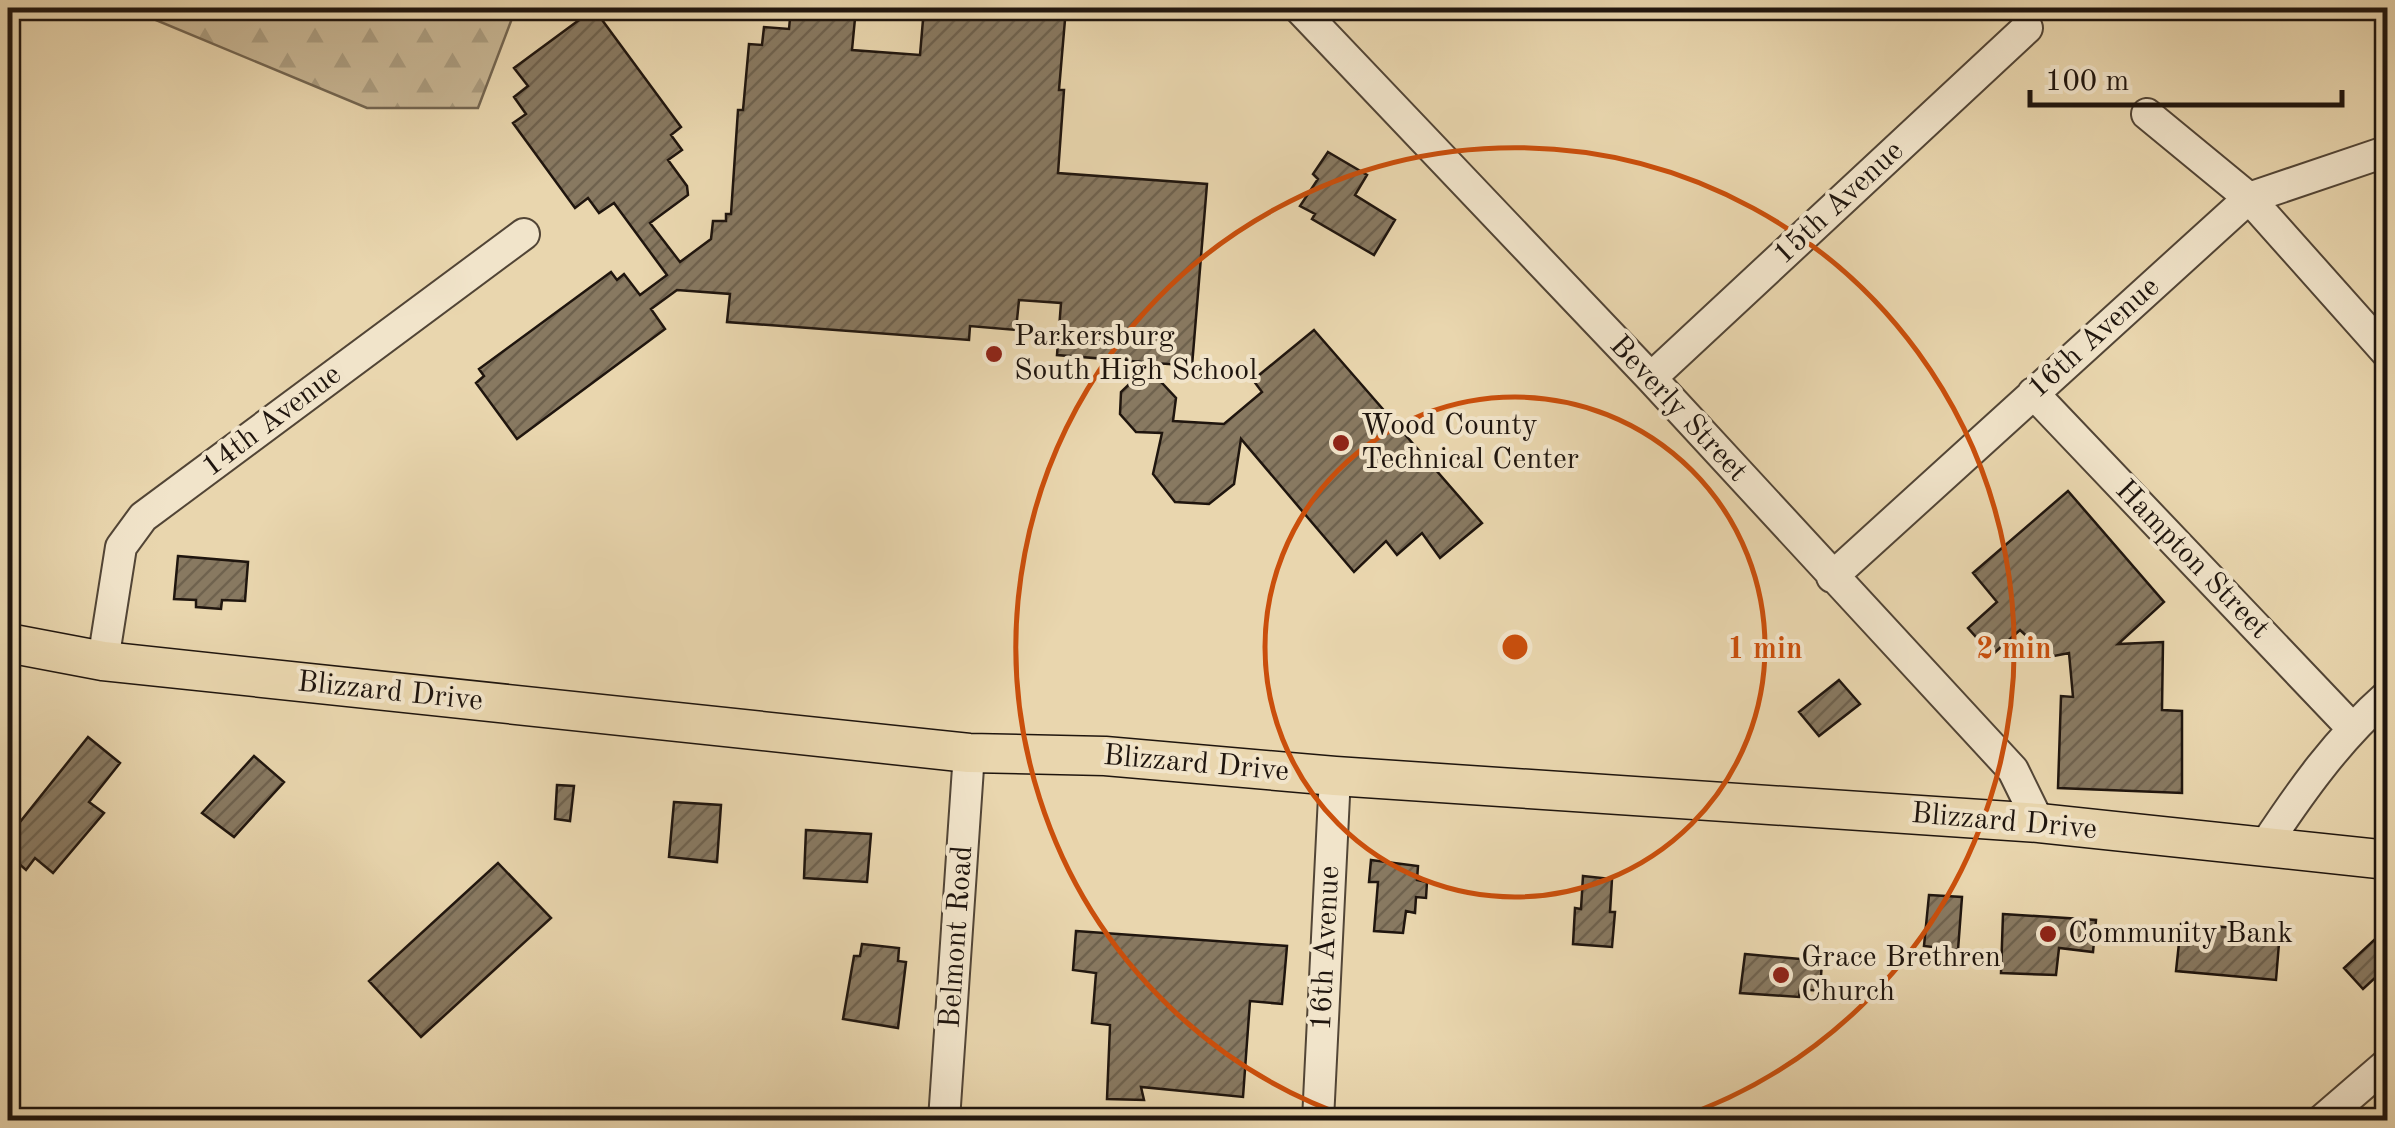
<svg xmlns="http://www.w3.org/2000/svg" width="2395" height="1128" viewBox="0 0 2395 1128" font-family="'Old Standard TT',serif">
<style>
.forest{fill:url(#forest-firs);stroke:#736550;stroke-width:2.5}
.building{fill:url(#building-hatch);stroke:#1f150e;stroke-width:2.5}
.lines{fill:none;stroke-linecap:round;stroke-linejoin:round}
.minor-casing{stroke:#524536;stroke-width:34}
.major-casing{stroke:#1f150e;stroke-width:41}
.minor{stroke:#f1e4ca;stroke-width:30}
.major{stroke:#e9d6ae;stroke-width:38}
.ring{fill:none;stroke:#ca4f0c;stroke-width:5}
.poi-dot{fill:#8f2418;stroke:#f1e4ca;stroke-width:4}
.labels{text-anchor:middle;dominant-baseline:central;stroke-width:8;stroke-linejoin:round;paint-order:stroke}
.street-label{font-size:30px;fill:#1f150e;stroke:#f1e4ca}
.poi-label{font-size:30px;fill:#1f150e;stroke:#f1e4ca;text-anchor:start}
.centre{fill:#ca4f0c;stroke:#f1e4ca;stroke-width:5}
.ring-label{font-size:30px;text-anchor:middle;font-weight:bold;fill:#ca4f0c;stroke:#f1e4ca;stroke-width:8;stroke-linejoin:round;paint-order:stroke}
</style>
<defs>
<pattern id="forest-firs" width="22" height="20" patternUnits="userSpaceOnUse" patternTransform="scale(2.5)"><rect width="22" height="20" fill="#c7b593"/><path d="M5 1l3.5 6h-7zM16 11l3.5 6h-7z" fill="#aa9b7e"/></pattern>
<pattern id="building-hatch" width="6" height="6" patternUnits="userSpaceOnUse" patternTransform="scale(2.5)"><rect width="6" height="6" fill="#887961"/><path d="M-1 1l2-2M0 6l6-6M5 7l2-2" fill="none" stroke="#6f624e"/></pattern>
</defs>
<rect width="100%" height="100%" fill="#e9d6ae"/>
<filter id="stains"><feTurbulence type="fractalNoise" baseFrequency=".002" numOctaves="4"/><feColorMatrix values="0 0 0 0 .2 0 0 0 0 .09 0 0 0 0 .02 0 0 0 .5 -.17"/></filter>
<radialGradient id="worn" r=".72"><stop offset=".6" stop-color="#630" stop-opacity="0"/><stop offset="1" stop-color="#630" stop-opacity=".3"/></radialGradient>
<!-- forest -->
<path class="forest" d="M127,8H516L478,108H367Z"/>
<!-- building -->
<path class="building" d="M791,8H856L852,50L920,55L924,8H1066L1059,90H1064L1058,173L1207,184L1192,366L1057,355L1061,303L1019,300L1016,330L970,326L969,340L727,322L730,294L677,290L651,309L665,329L517,439L476,383L484,376L479,369L611,272L617,280L624,274L640,295L667,275L614,203L599,213L588,198L575,208L513,123L526,114L514,97L528,86L514,68L594,9L681,127L671,135L682,150L668,160L687,186L688,195L650,223L680,262L711,239L713,221H726V214H731L738,110H743L749,44L762,45L764,27L789,29Z
M1328,152L1367,175L1355,195L1395,220L1374,255L1312,219L1315,214L1300,206L1318,179L1313,174Z
M1314,330L1482,523L1440,558L1422,533L1397,555L1386,541L1354,572L1241,439L1234,484L1209,504L1175,502L1153,474L1162,433L1136,432L1120,414L1121,392L1147,367L1176,398L1173,421L1224,424L1262,392L1253,380Z
M2068,491L2164,602L2118,644L2163,642L2162,710L2182,711V793L2058,788L2061,696L2073,697L2069,653L2049,657L2020,630L1992,655L1968,628L1997,602L1973,573Z
M178,556L248,562L245,601L222,600L221,609L196,607V600L174,599Z
M1839,680L1860,704L1819,736L1799,712Z
M88,737L120,763L89,802L104,813L53,873L35,858L26,870L8,854V837Z
M254,756L284,782L234,837L202,813Z
M557,785L574,786L570,821L555,819Z
M674,802L721,805L717,862L669,857Z
M806,830L871,834L867,882L804,878Z
M1371,860L1418,866L1417,880L1427,882L1426,898L1416,897L1415,913L1406,911L1403,933L1374,931L1378,882H1369Z
M498,863L551,918L421,1037L369,981Z
M1583,876L1612,879L1610,912H1615L1612,947L1573,944L1575,908L1581,909Z
M1929,895L1962,897L1958,950L1924,946Z
M2003,914L2096,920L2093,952L2059,948L2056,975L2001,973Z
M2181,924L2280,931L2276,980L2176,971Z
M2388,927V966L2363,989L2344,968Z
M1076,931L1287,946L1282,1004L1250,1001L1243,1097L1141,1087L1144,1100L1107,1099L1110,1025L1092,1023L1096,973L1073,970Z
M862,944L899,948L898,961L906,962L898,1028L843,1019L854,956H860Z
M1745,954L1822,961L1820,991L1800,989L1799,997L1740,993Z"/>
<g class="lines">
<!-- minor casing -->
<g class="minor-casing">
<path id="minor" d="M1299,8L1651,378L2013,770L2039,823
M2147,114L2249,198L2388,354
M1651,378L2027,28
M2033,393L2351,727
M1832,577L2249,198L2388,151
M103,661L121,547L143,517L524,234
M2264,847C2301,791 2337,740 2388,695
M944,1120L969,753
M1318,1120L1335,776
M2322,1120L2388,1063"/>
</g>
<!-- major casing -->
<g class="major-casing">
<path id="major" d="M8,643L103,661L969,753L1105,756L1335,776L2039,823L2388,860"/>
</g>
<!-- minor -->
<use href="#minor" class="minor"/>
<!-- major -->
<use href="#major" class="major"/>
</g>
<!-- distance rings -->
<g class="ring">
<circle cx="1515" cy="647" r="250"/>
<path d="M1357 1120A499 499 0 1 1 1673 1120"/>
</g>
<!-- markers -->
<g class="poi-dot">
<circle cx="994" cy="354" r="10"/>
<circle cx="1341" cy="443" r="10"/>
<circle cx="2048" cy="934" r="10"/>
<circle cx="1781" cy="975" r="10"/>
</g>
<g class="labels">
<!-- street labels -->
<g class="street-label">
<text transform="translate(1839 203) rotate(-43)">15th Avenue</text>
<text transform="translate(2094 338) rotate(-42)">16th Avenue</text>
<text transform="translate(1678 409) rotate(47)">Beverly Street</text>
<text transform="translate(272 421) rotate(-37)">14th Avenue</text>
<text transform="translate(2192 560) rotate(46)">Hampton Street</text>
<text transform="translate(390 692) rotate(6)">Blizzard Drive</text>
<text transform="translate(1196 764) rotate(5)">Blizzard Drive</text>
<text transform="translate(2004 822) rotate(5)">Blizzard Drive</text>
<text transform="translate(957 937) rotate(-86)">Belmont Road</text>
<text transform="translate(1326 948) rotate(-87)">16th Avenue</text>
</g>
<!-- poi labels -->
<g class="poi-label">
<text x="1014" y="337">Parkersburg<tspan x="1014" dy="34">South High School</tspan></text>
<text x="1361" y="426">Wood County<tspan x="1361" dy="34">Technical Center</tspan></text>
<text x="2068" y="934">Community Bank</text>
<text x="1801" y="958">Grace Brethren<tspan x="1801" dy="34">Church</tspan></text>
</g>
</g>
<circle cx="1515" cy="647" r="15" class="centre"/>
<g class="ring-label">
<text x="1765" y="658">1 min</text>
<text x="2014" y="658">2 min</text>
</g>
<!-- margin -->
<rect width="2395" height="1128" fill="none" stroke="#e9d6ae" stroke-width="40"/>
<rect x="10" y="10" width="2375" height="1108" fill="none" stroke="#1f150e" stroke-width="5"/>
<rect x="20" y="20" width="2355" height="1088" fill="none" stroke="#1f150e" stroke-width="2.5"/>
<!-- scale -->
<path d="M2030 90v15h312v-15" fill="none" stroke="#1f150e" stroke-width="5"/>
<text x="2045" y="90" font-size="30" fill="#1f150e" stroke="#f1e4ca" stroke-width="8" paint-order="stroke">100 m</text>
<rect width="100%" height="100%" filter="url(#stains)"/>
<rect width="100%" height="100%" fill="url(#worn)"/>
</svg>
